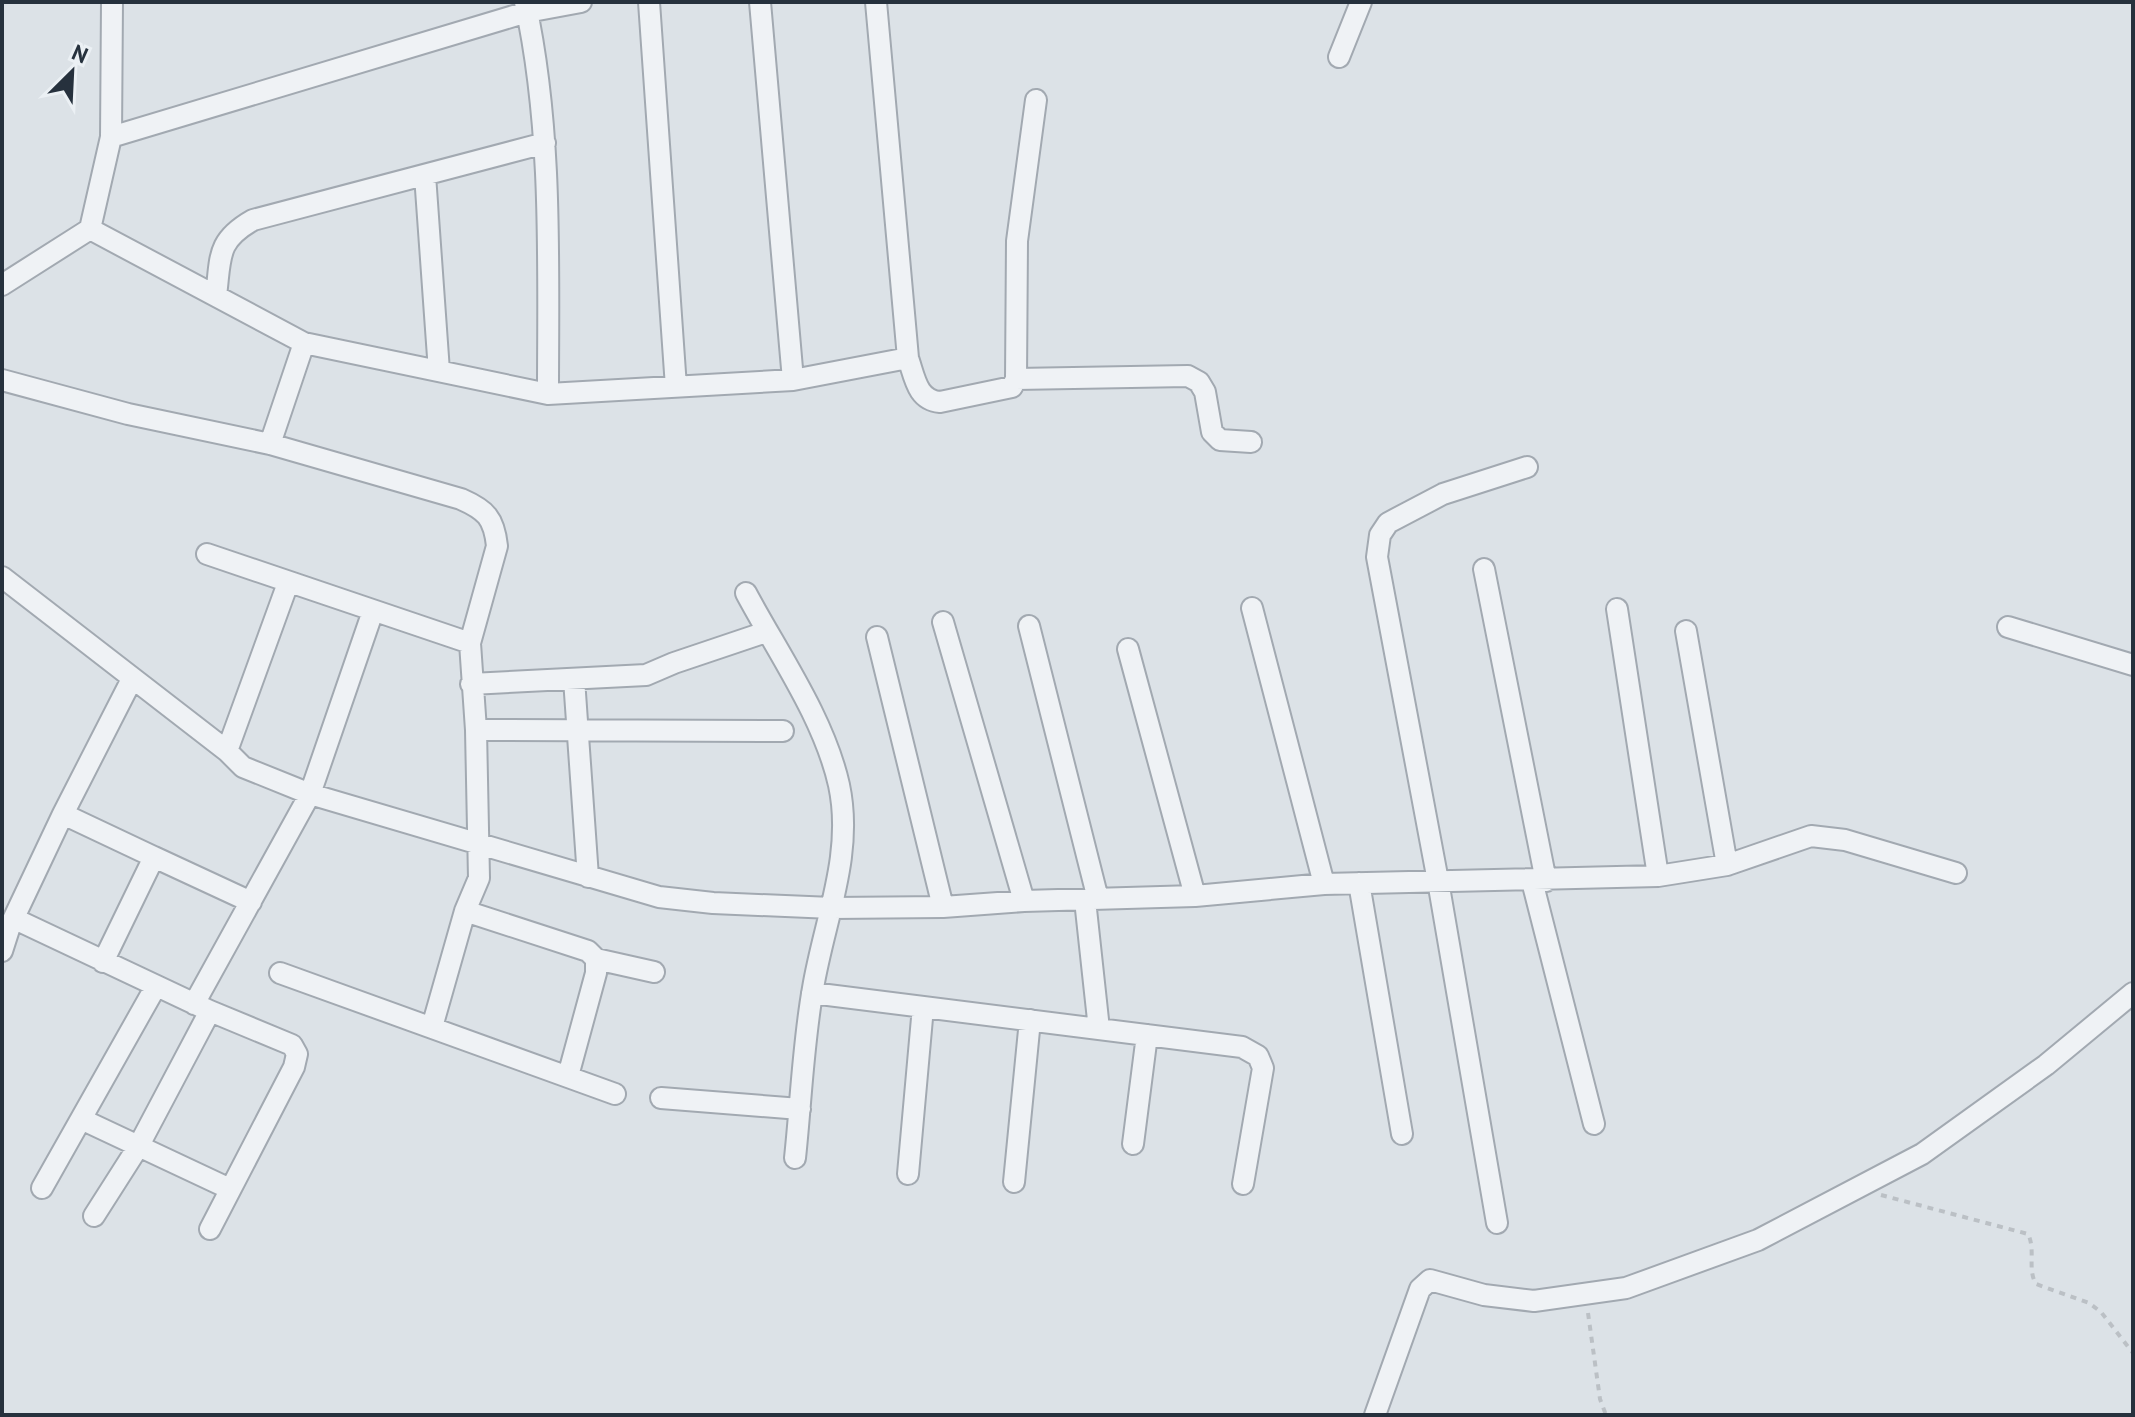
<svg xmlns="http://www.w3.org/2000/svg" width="2135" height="1417" viewBox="0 0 2135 1417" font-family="'PT Sans',sans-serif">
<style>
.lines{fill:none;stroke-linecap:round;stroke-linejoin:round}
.minor-casing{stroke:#a2a9b1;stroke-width:24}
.path{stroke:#bbc0c5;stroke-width:4;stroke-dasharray:6 6;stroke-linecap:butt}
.minor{stroke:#eff2f5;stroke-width:20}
</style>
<rect width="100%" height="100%" fill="#dce2e7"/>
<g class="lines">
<!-- minor casing -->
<g class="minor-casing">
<path id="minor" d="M525,2C553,130 548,264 548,394
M649,2L676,387
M760,2L793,380
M876,2L908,358C915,378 917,400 940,402L1012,387L1016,379L1017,241L1036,100
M1339,57L1361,2
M111,137L527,12L581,2
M425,175L439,371
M90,229L304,343L548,394L793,380L908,358
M2,285L90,229L111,137L112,2
M216,296C221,257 216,241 253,220L545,143
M1016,379L1188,376L1199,382L1205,392L1212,432L1220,440L1251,442
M2,380L128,414L270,444L461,499C486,510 494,518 497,546L470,643L476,730L479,878L465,911L432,1027
M270,444L304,343
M207,554L470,643
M1484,569L1546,881
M2,577L227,751L243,767L310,794L659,897L713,903L832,908L943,907L1024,901L1195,896L1324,884L1658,876L1727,865L1811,836L1845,840L1956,873
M746,593C778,653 824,718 839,785C854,855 824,921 813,988C803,1044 801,1102 795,1158
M1252,608L1324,884
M1617,609L1658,876
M943,622L1024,901
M1029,626L1098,899
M2008,627L2133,665
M1686,631L1727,865
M877,637L943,907
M1128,649L1195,896
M132,679L63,814L154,857
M574,679L588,877
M471,684L646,675L674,663L766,632
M476,730L783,731
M227,751L288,583
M1532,881L1594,1124
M1359,883L1402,1134
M1085,900L1099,1029
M465,911L588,951L596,959L654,972
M13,922L17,920L210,1011L292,1045L297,1054L294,1067L210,1229
M2,951L10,926L63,814
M103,962L154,857L251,902
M280,973L615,1094
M812,993L1242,1047L1258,1056L1263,1068L1243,1184
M194,1004L310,794L373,611
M568,1076L596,973V959
M661,1098L800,1109
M81,1119L230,1189
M1133,1144L1147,1035
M908,1174L923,1007
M1014,1182L1030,1020
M42,1188L156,986
M94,1216L138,1147L210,1011
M1497,1223L1438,881L1377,557L1380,535L1388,523L1443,494L1527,467
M1375,1415L1420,1289L1430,1280L1484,1295L1534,1301L1626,1288L1758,1240L1922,1154L2046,1065L2133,993"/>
</g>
<!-- path -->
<path class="path" d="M1881,1195L2028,1234C2036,1250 2027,1269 2036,1284L2089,1303L2101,1312L2133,1353
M1588,1313L1600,1399L1606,1415"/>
<!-- minor -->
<use href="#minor" class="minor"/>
</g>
<!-- border -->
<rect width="2135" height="1417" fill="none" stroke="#26313d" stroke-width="8"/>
<!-- north arrow -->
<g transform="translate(72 72) rotate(24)" stroke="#ebf0f4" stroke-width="6" paint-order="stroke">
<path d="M0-6L14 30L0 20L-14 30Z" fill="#26313d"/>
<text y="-12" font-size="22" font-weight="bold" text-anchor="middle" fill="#26313d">N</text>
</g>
</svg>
